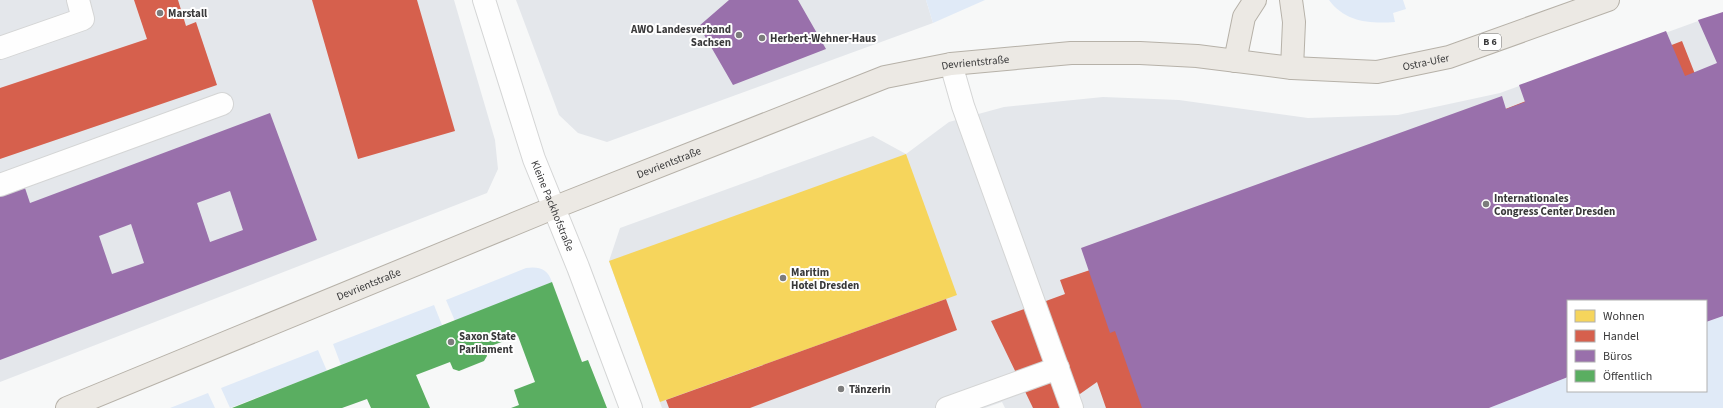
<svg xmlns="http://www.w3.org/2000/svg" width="1723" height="408" viewBox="0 0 1723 408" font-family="'Source Sans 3',sans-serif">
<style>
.built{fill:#e4e7eb}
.green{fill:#e0eaf7}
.homes{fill:#f6d55c}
.shops{fill:#d6604d}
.offices{fill:#9970ab;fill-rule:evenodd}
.public{fill:#5aae61}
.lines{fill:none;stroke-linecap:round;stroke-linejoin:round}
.minor-casing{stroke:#d4d5d5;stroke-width:24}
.major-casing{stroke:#b6b1a8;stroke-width:24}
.minor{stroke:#fefefe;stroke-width:22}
.major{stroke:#ece9e4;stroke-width:22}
.poi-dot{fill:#7c7c7c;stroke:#fff;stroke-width:1.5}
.labels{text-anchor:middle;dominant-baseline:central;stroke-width:4;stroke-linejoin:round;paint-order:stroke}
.shield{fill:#fff;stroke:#747475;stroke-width:1}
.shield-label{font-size:10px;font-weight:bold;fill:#39393a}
.poi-label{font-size:11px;font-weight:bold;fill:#39393a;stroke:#fff;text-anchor:start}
.street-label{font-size:11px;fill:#39393a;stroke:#fff}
</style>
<rect width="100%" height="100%" fill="#f7f8f8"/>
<!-- built -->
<path class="built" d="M0,0H454L495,140L498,169L487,193L0,382Z
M516,0H926L933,23L607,142L578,133L559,115Z
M1723,12V316L1706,322V301H1568L1489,408H1005L1002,402L985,408H662L609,261L620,228L873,136L906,154L949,122L1004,107L1103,97L1179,100L1308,118L1398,115L1500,93Z"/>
<!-- green -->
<path class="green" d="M926,0H985L933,23Z
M1329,0H1403L1406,9L1393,13L1395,22C1370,24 1345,22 1329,0Z
M526,268C539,266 548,269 552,282L455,321L446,300Z
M434,305L442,325L341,365L333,344Z
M1723,316V408H1489L1568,377V391H1706V322Z
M318,350L327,371L230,408L221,388Z
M208,393L215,408H170Z"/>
<!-- homes -->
<path class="homes" d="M906,154L957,295L660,402L609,261Z"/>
<!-- shops -->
<path class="shops" d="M134,0H178L186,26L196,22L217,85L0,159V88L147,39Z
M312,0H417L455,131L358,159Z
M1682,41L1723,145V289L1691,301H1568V348L1410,408H1106L1097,382L1060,408H1033L991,321L1065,294L1060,280L1093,269L1091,263L1477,120Z
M946,299L957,330L750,408H669L666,400Z"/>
<!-- offices -->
<path class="offices" d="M729,0H798L826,49L733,85L699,26Z
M1723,12V316L1706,322V301H1568V377L1489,408H1142L1115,331L1110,333L1081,248L1502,96L1506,109L1525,102L1519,85L1666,31L1685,76L1717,63L1698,20Z
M270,113L317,240L0,360V191L23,182L30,203ZM230,191L243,230L210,242L197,203ZM131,224L144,263L112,274L99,236Z"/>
<!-- public -->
<path class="public" d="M552,282L582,362L588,360L607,408H511L519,405L514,390L535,382L518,336L485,348L487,356L484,361L459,371L453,369L450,362L416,375L430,408H371L367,399L342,408H232Z"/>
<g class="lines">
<!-- minor casing -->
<g class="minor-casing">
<g id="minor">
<path id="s1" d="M484,0L534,159L578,267L631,408"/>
<path d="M0,48L83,19L78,0"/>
<path d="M951,64L963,106L1072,408"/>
<path d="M0,185L222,104"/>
<path d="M947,408L1058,368"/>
</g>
</g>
<!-- major casing -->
<g class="major-casing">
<g id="major">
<path d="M1291,0L1294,22L1292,68"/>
<path d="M1235,61L1244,17L1255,0"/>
<path id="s2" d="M67,408L553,208L885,77L951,64L1071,53H1140L1197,56L1292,68L1377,72L1449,57L1608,0"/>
</g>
</g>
<!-- minor -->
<use href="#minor" class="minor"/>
<!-- major -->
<use href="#major" class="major"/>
</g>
<!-- markers -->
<g class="poi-dot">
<circle cx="160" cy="13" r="4"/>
<circle cx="739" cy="35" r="4"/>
<circle cx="762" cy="38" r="4"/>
<circle cx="1486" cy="204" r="4"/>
<circle cx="783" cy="278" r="4"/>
<circle cx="451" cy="342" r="4"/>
<circle cx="841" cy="389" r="4"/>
</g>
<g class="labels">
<!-- shield labels -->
<rect class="shield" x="1479" y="34" width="22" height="16" rx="3"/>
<g class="shield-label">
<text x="1490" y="42">B 6</text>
</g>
<!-- poi labels -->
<g class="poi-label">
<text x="168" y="13">Marstall</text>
<text x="731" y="29" text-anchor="end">AWO Landesverband<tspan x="731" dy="13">Sachsen</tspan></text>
<text x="770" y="38">Herbert-Wehner-Haus</text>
<text x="1494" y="198">Internationales<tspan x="1494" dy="13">Congress Center Dresden</tspan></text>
<text x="791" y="272">Maritim<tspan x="791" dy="13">Hotel Dresden</tspan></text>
<text x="459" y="336">Saxon State<tspan x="459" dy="13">Parliament</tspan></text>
<text x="849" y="389">Tänzerin</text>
</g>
<!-- street labels -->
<g class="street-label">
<text stroke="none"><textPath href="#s2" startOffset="974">Devrientstraße</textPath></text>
<text stroke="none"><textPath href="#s2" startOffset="1427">Ostra-Ufer</textPath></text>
<text stroke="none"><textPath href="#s2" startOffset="650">Devrientstraße</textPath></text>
<text stroke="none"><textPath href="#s1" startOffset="217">Kleine Packhofstraße</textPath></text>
<text stroke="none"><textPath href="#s2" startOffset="326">Devrientstraße</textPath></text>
</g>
</g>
<!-- legend -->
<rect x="1567" y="300" width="140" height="92" fill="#ffffff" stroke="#b0b0b0"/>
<rect x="1575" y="310" width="20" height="12" fill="#f6d55c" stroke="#b0b0b0"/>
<text x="1603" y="320" font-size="12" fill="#39393a">Wohnen</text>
<rect x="1575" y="330" width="20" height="12" fill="#d6604d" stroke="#b0b0b0"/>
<text x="1603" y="340" font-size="12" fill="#39393a">Handel</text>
<rect x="1575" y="350" width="20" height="12" fill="#9970ab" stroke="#b0b0b0"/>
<text x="1603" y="360" font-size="12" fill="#39393a">Büros</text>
<rect x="1575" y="370" width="20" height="12" fill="#5aae61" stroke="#b0b0b0"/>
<text x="1603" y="380" font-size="12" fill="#39393a">Öffentlich</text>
</svg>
